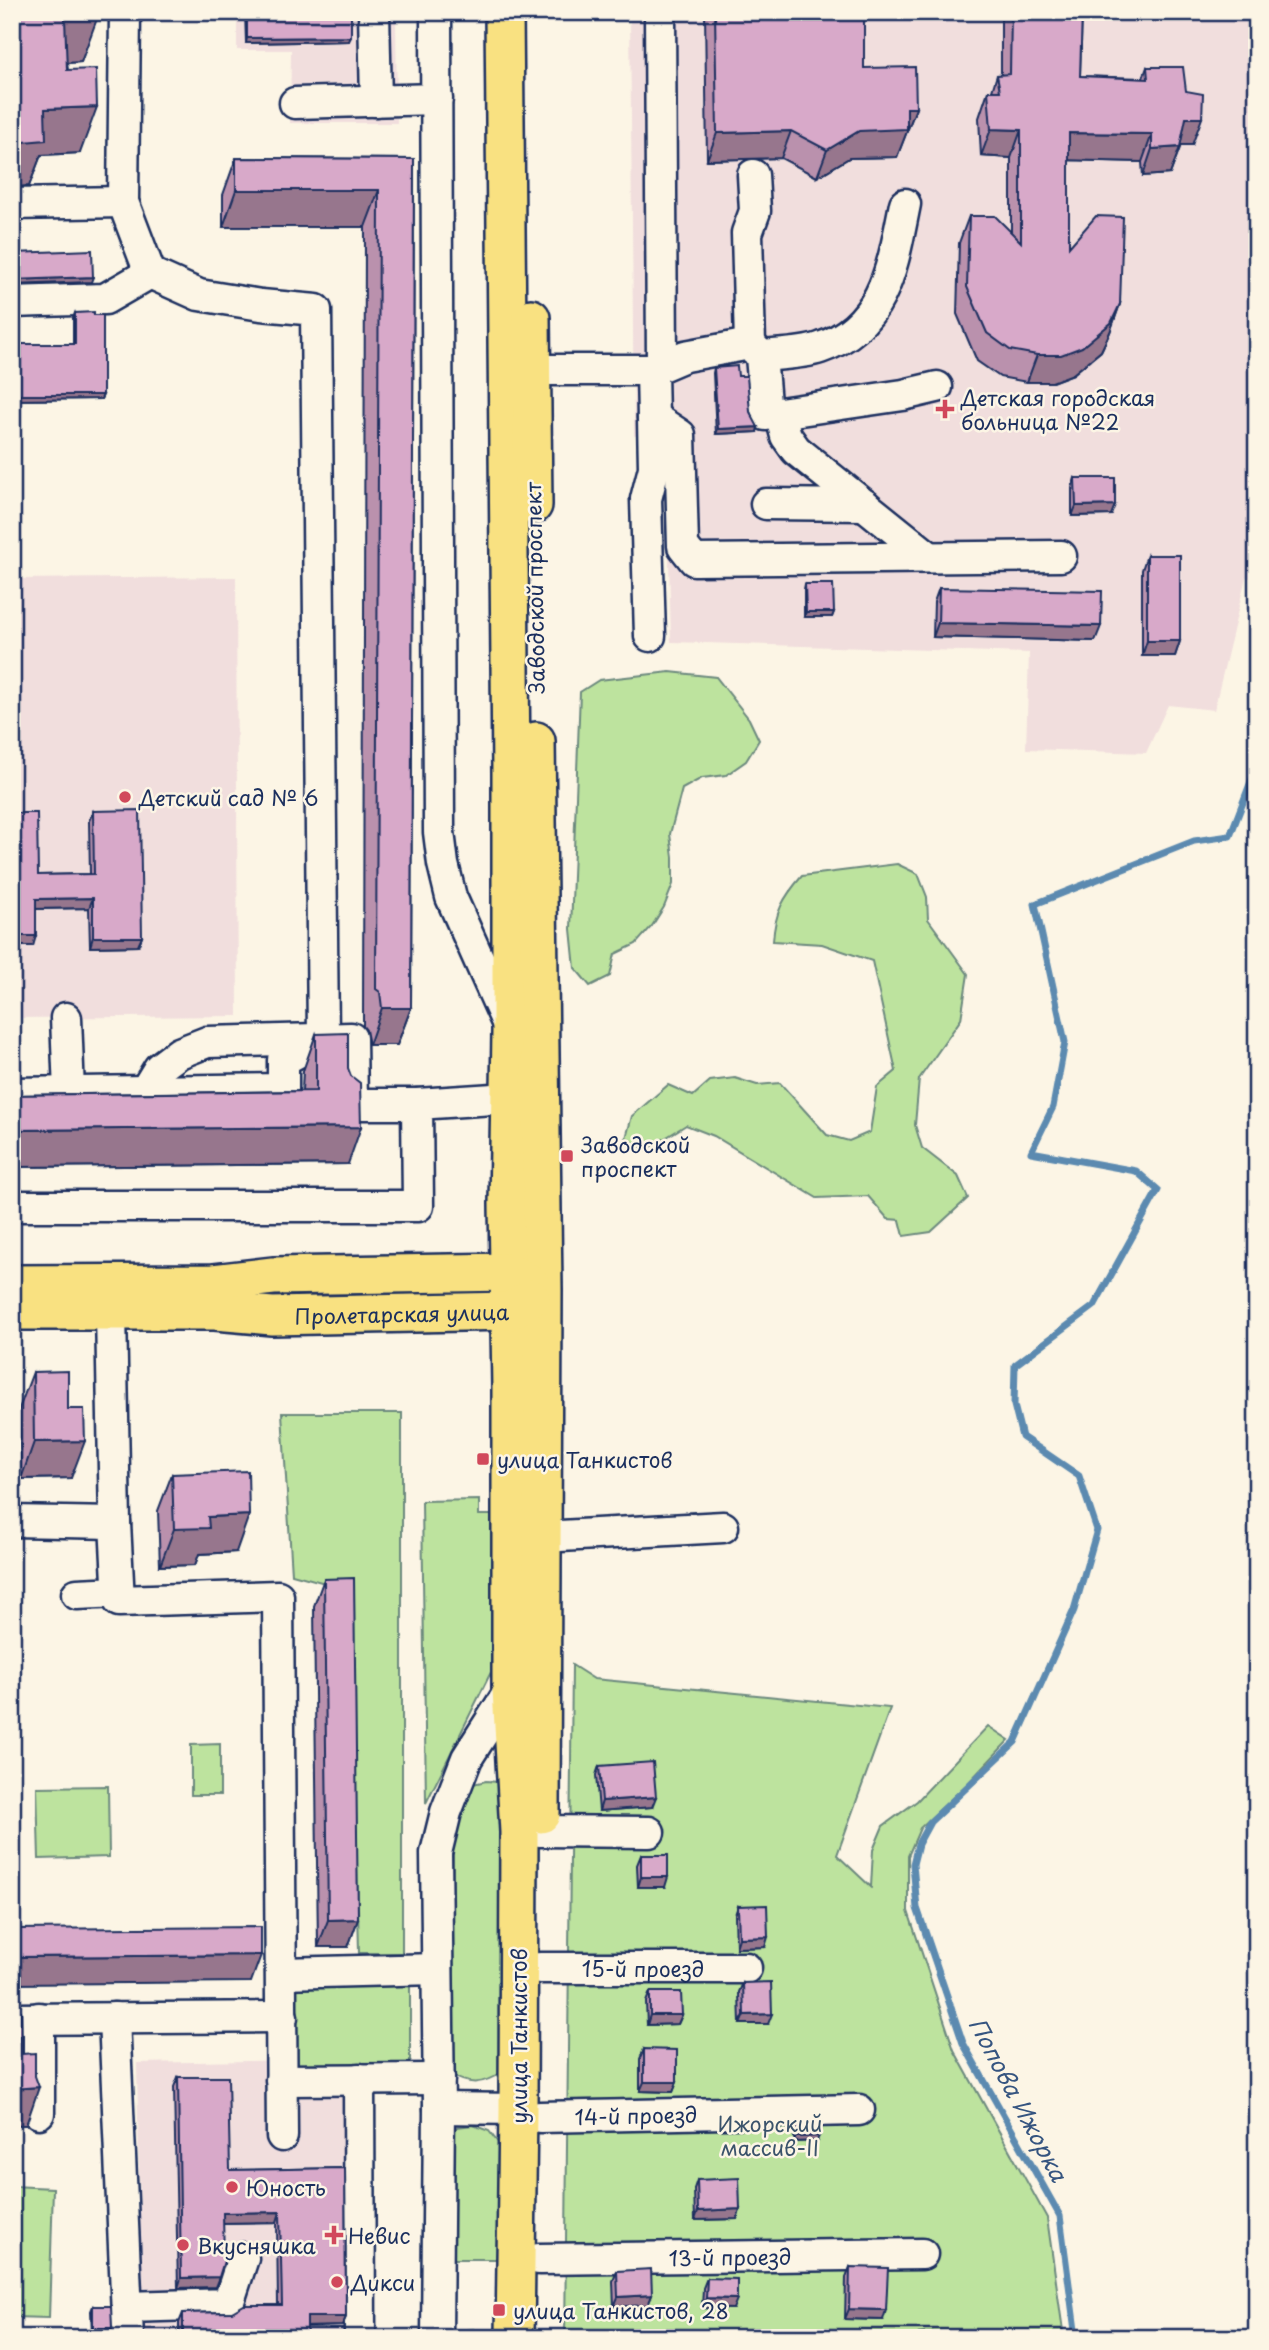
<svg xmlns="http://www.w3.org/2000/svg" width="1269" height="2350" viewBox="0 0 1269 2350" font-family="'Playpen Sans',sans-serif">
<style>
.built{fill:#f1dedd}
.green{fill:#bde39e;stroke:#6c897e;stroke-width:2}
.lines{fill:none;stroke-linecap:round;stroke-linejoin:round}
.stream{stroke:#5b8ab0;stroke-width:7}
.minor-casing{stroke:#1b2f5e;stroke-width:35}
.major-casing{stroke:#1b2f5e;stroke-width:42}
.minor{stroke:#fcf5e5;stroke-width:30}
.major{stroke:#f9e181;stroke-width:37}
.wall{fill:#ba91ad;stroke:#1b2f5e;stroke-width:2}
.shaded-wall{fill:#97768d;stroke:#1b2f5e;stroke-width:2}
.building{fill:#d8a9c9;stroke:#1b2f5e;stroke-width:2}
.poi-dot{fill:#d1495b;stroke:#fcf5e5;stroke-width:2.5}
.labels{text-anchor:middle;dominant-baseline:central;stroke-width:5;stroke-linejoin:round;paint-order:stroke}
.poi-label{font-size:21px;fill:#1b2f5e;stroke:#fcf5e5;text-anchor:start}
.street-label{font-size:21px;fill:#1b2f5e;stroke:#fcf5e5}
.park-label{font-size:21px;fill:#3b536b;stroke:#fcf5e5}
.water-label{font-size:23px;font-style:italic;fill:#365580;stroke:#fcf5e5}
</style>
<rect width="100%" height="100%" fill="#fcf5e5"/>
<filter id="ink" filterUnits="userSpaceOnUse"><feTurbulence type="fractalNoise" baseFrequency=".0143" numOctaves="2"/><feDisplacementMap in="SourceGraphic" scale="14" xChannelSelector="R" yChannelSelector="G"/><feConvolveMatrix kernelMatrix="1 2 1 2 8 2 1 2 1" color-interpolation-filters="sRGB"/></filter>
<g filter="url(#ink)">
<!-- built -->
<path class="built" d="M237,12H396L397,123H290L291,50H237Z
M630,12H1257V580L1246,577L1214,710L1168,705L1146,753L1026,749L1029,653L671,642L666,436H634Z
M236,577L238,1016L12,1018V579Z
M367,2059L372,2338H142L137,2063Z"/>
<!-- green -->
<path class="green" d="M670,672L716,677L749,719L759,740L746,761L726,775L702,778L682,789L670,834L673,857V884L664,907L652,926L636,944L615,954L610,976L590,986L575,968L571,929L580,692L599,680Z
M897,864L918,874L927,897L928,919L968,974L961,1019L919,1079L915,1125L922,1148L958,1176L968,1198L931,1232L904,1236L900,1220L888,1219L868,1196L817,1198L714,1136L686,1125L646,1150L626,1138L632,1116L668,1085L693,1096L710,1081L735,1078L757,1085L780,1083L827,1135L849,1141L870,1132L877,1087L896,1071L872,961L822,944L773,941C775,912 783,898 802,876Z
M282,1413H402V1953H359L351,1590L292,1574Z
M479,1500V1515H494L496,1662L426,1803L422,1501Z
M572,1665L594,1679L890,1708L837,1855L871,1887L873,1850L883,1826L917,1801L988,1726L1009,1740L966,1785L920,1828L908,1856V1911L954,2050L1047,2218L1064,2338H565Z
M220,1744V1795H191V1745Z
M486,1781L498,1782L505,1792L502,2072C482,2085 470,2086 449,2074L453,1845L459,1815L473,1784Z
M108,1786L109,1857L39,1859L37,1787Z
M288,1985H410V2070L288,2071Z
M473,2125L489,2131L499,2144V2259H450L448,2141L457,2127Z
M12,2186L53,2188L49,2318L12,2317Z
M474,2329L485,2338H447L449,2332Z"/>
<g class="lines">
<!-- stream -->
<path class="stream" d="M1076,2338L1060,2216L963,2043L917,1908L913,1864L918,1844L930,1822L1015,1742L1074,1610L1097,1530L1079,1476L1022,1437L1014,1405L1015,1365L1094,1306L1158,1190L1136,1171L1031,1152L1053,1107L1065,1042L1035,904L1194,841L1230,836L1257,766"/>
<!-- minor casing -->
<g class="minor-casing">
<g id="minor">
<path d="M125,12L123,202L150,273L199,295L261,305L316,310L323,1038"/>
<path d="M374,12L376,101"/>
<path d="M436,12L439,832L443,864L451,897L509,1027"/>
<path d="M660,12L662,365"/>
<path d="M295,103L437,99"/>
<path d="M12,204L123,202"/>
<path d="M12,302L105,299L150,273"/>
<path d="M750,344L747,233L755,211L753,175"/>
<path d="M761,356L766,415L903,395L937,387"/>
<path d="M531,370H652L685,356L750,344L761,356C780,354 802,354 820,348C886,325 893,263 905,204"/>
<path d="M780,413L786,436L796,450L929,557"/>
<path d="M653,417L680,435L683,546L694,560L1061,556"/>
<path d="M766,504L865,505"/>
<path d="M650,636L646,499L654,468L652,370"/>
<path d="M66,1018L69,1092"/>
<path d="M145,1091L159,1068L179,1053L207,1042L351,1038L352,1104H417"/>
<path d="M12,1093L283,1089V1060L320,1040"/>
<path d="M12,1206H418L417,1104L509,1098"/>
<path d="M111,1311L115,1523L119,1601L278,1596L282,2136"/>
<path d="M12,1521L115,1523"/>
<path d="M542,1537L723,1527"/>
<path d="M77,1594L119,1592"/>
<path d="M540,1831L649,1832"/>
<path id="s1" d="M540,1968H746"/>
<path d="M282,1973L437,1969"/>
<path d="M39,2018V2113"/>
<path d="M114,2018L128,2338"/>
<path d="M12,2019L282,2017"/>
<path d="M359,2079L360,2338"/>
<path d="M281,2080L439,2079"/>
<path d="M439,2108L518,2109"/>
<path id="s2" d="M540,2117L859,2110"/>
<path id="s3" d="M539,2259L922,2254"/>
<path d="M127,2307L228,2304L243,2258"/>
<path d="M437,2338L439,2108L436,1853L446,1812L467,1758L511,1689"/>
</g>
</g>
<!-- major casing -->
<g class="major-casing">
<g id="major">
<path d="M504,12L511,772V1032L508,1204L511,1388V1689L519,1832L518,2109L515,2338"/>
<path d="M531,318L533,505"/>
<path d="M536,741L543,1290L541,1814"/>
<path d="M12,1284L213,1283L273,1276L509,1272L530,1283"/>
<path id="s4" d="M12,1311H215L272,1316L510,1311L531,1298"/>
</g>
</g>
<!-- minor -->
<use href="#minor" class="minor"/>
<!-- major -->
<use href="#major" class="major"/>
</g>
<!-- wall -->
<path class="wall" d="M12,12H98L81,62L67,63L80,153L41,155L29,186L12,187Z
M245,12H351L349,41L246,43Z
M705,12H864V68L916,108L897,157L849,158L817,177L781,158L707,160Z
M1001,12H1082L1080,76L1143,78L1147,67L1192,145H1181L1170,174L1143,176L1142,162L1069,160V247L1120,304L1110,332L1101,351L1073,374L1052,382H1027L1000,377L977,361L957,314L959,243L969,216L1011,232V158L981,156L979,118L988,91H992L997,75H1001Z
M236,158L414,159L411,1008L397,1045H369L366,1030L363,1026L365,227H223V195Z
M75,313L103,395L101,399L12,400V315L18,344H73V318Z
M714,368L738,376L757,432L716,434L713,373Z
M1075,478L1111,515L1072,516V488Z
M1147,555L1180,641L1175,656H1142V570Z
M805,584L834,612L832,617H804V589Z
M939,588L1095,641L933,637L934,602Z
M93,811L142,937L138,946L90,947L89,908L36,909L33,946H12V813L38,875L90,874L89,821Z
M316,1034L348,1164L12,1167V1095L302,1091L303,1071Z
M33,1372L68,1409L71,1478L21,1479L19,1409Z
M172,1474L236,1552L199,1554L195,1565L160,1566L158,1511Z
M324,1579L358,1919L348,1947H318L314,1606Z
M599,1766L652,1807L599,1811L596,1775Z
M641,1855L665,1887H638L637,1865Z
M738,1906L765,1947L736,1948L735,1915Z
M743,1983L768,2024H740L739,1992Z
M650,1992L682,2015L678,2024L647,2025L646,2002Z
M644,2049L677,2082L673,2092L640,2091V2059Z
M178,2077L230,2170L345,2168L346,2317L342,2326L307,2327V2338H179V2323L183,2313L232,2312L278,2305L277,2222L223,2223L215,2287L178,2288L174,2087Z
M796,2124L817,2141L794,2142V2129Z
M697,2180L740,2209L737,2219L695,2220L694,2189Z
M850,2267L883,2320L845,2319L846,2277Z
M617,2271L652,2295L648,2305L614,2307L613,2281Z
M707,2278L733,2309L702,2308L703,2288Z
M93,2306L110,2332L92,2333L91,2311Z"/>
<!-- shaded-wall -->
<path class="shaded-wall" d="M98,16L81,62L49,64L65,18Z
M351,37L349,41L246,43L247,38Z
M97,107L80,153L41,155L29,186L12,187V143L45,109Z
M907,108H916L897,157L849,158L817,177L827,150L859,131Z
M1186,118H1202L1192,145H1176Z
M991,129L1021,130L1011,158L981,156Z
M791,131L781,158L707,160L717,133Z
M1069,133L1152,134L1142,162L1059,160Z
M1180,147L1170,174L1143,176L1152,149Z
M236,190H379L365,227H223Z
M93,277L91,282L12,285V280Z
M1120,304L1110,332L1101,351L1073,374L1052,382H1027L1037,355Z
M12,395H103L101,399L12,400Z
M758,427L757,432L716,434L718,429Z
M1115,505L1111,515L1072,516L1076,506Z
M806,612H834L832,617H804Z
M938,623L1101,626L1095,641L933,637Z
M1147,641H1180L1175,656H1142Z
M93,898L89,908L32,909L36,899Z
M12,936H36L33,946H12Z
M93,937H142L138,946L90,947Z
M382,1008H411L397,1045H369Z
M361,1127L348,1164L12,1167V1130Z
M85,1441L71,1478L21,1479L34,1442Z
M249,1515L236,1552L199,1554L195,1565L160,1566L174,1529L208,1517Z
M656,1797L652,1807L599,1811L602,1801Z
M641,1877H668L665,1887H638Z
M358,1919L348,1947H318L328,1920Z
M768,1937L765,1947L736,1948L739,1938Z
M261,1955L251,1982L12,1984V1959L13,1957Z
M772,2014L768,2024H740L744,2015Z
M650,2015H682L678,2024L647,2025Z
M644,2082H677L673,2092L640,2091Z
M39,2087L26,2125H12V2089Z
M819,2136L817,2141L794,2142L796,2137Z
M740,2209L737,2219L695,2220L698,2211Z
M280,2212L277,2222L220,2223L223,2213Z
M219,2277L215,2287L178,2288L181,2278Z
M652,2295L648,2305L614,2307L618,2297Z
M706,2298L737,2299L733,2309L702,2308Z
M849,2309L886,2310L883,2320L845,2319Z
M307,2317H346L342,2326L303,2327Z
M93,2328H112L110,2332L92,2333Z"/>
<!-- building -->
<path class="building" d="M18,12H98V16L65,18L67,70L96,69L97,107L45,109L46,140L12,143V37H19Z
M247,12H351V37L247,38Z
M715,12H864V68L915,67L916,108H907V129L859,131L827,150L791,131L717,133Z
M1011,12H1082L1080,76L1148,79L1147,67H1183L1186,91L1203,94L1202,118H1186L1180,147L1152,149V134L1069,133V247L1096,216L1123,217L1120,304L1111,323L1082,347L1061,355H1037L1010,350L987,333L967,287L969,216H995L1021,242V130L991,129L988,91H1000L997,75L1010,74Z
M236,158L414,159L411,1008H382L380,992L376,989L379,190H236Z
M92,250L93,277L12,280V261H15L14,253Z
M94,312V315H103V395H12V315H18V344H75V313Z
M737,366L738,376H747L750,412L758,427L718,429L714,368Z
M1075,478H1115V505L1076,506Z
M1147,555H1180V641H1147Z
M805,584H833L834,612H806Z
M939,588L1102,591L1101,626L938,623Z
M140,810L142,937H93V898L36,899V936H12V813H37L38,875L94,874L93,811Z
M348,1033V1068L351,1076L360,1083L361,1127L12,1130V1095L316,1091V1034Z
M68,1371V1409H84L85,1441L34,1442L33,1372Z
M248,1471L249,1515L208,1517L209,1528L174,1529L172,1474Z
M354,1578L358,1919L328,1920L324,1579Z
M653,1762L656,1797L602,1801L599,1766Z
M641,1855H668V1877H641Z
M767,1905L768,1937L739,1938L738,1906Z
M261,1927V1955L13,1957V1929Z
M771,1982L772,2014L744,2015L743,1983Z
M650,1992H681L682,2015H650Z
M21,2011L22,2054L35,2053V2076L39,2087L12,2089V2012Z
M644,2049L677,2050V2082H644Z
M178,2077H228L230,2170L345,2168L346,2317H307V2338H183V2313L232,2312L244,2305H282L280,2212L223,2213L224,2261L219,2277L181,2278Z
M796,2124H819V2136L796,2137Z
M739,2178L740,2209L698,2211L697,2180Z
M850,2267L888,2268L886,2310L849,2309Z
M651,2269L652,2295L618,2297L617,2271Z
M707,2278L737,2279V2299L706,2298Z
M93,2306H111L112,2328H93Z
M955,2332L956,2338H920L919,2334Z
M625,2336H661V2338H625Z"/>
</g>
<!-- markers -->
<g class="poi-dot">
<path d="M941.5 398.5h7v7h7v7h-7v7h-7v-7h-7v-7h7z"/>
<circle cx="125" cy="797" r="7"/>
<rect x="560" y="1149" width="14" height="14" rx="3.5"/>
<rect x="476" y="1452" width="14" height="14" rx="3.5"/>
<circle cx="232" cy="2187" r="7"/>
<path d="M330.5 2224.5h7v7h7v7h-7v7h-7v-7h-7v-7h7z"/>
<circle cx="183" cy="2245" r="7"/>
<circle cx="337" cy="2282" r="7"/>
<rect x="492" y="2303" width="14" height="14" rx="3.5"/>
</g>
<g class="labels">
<!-- poi labels -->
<g class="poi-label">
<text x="961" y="397">Детская городская<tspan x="961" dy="24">больница №22</tspan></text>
<text x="139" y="797">Детский сад № 6</text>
<text x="581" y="1144">Заводской<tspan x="581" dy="24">проспект</tspan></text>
<text x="497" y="1459">улица Танкистов</text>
<text x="246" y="2187">Юность</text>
<text x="348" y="2235">Невис</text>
<text x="197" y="2245">Вкусняшка</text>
<text x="351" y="2282">Дикси</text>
<text x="513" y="2310">улица Танкистов, 28</text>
</g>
<!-- street labels -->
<g class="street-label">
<text transform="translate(534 588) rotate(-91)">Заводской проспект</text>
<text stroke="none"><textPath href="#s4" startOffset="390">Пролетарская улица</textPath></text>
<text stroke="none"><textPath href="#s1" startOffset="103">15-й проезд</textPath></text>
<text transform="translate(518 2036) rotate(-90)">улица Танкистов</text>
<text stroke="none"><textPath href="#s2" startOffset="96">14-й проезд</textPath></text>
<text stroke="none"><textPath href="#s3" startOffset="191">13-й проезд</textPath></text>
</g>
<!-- park labels -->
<g class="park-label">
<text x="770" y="2123">Ижорский<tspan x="770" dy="24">массив-II</tspan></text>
</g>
<!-- water labels -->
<g class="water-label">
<text transform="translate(1019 2099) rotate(62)">Попова Ижорка</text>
</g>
</g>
<!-- margin -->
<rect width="1269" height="2350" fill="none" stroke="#fcf5e5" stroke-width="42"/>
<rect x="21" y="21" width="1227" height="2308" fill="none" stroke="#1b2f5e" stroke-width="2.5" filter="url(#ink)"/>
</svg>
